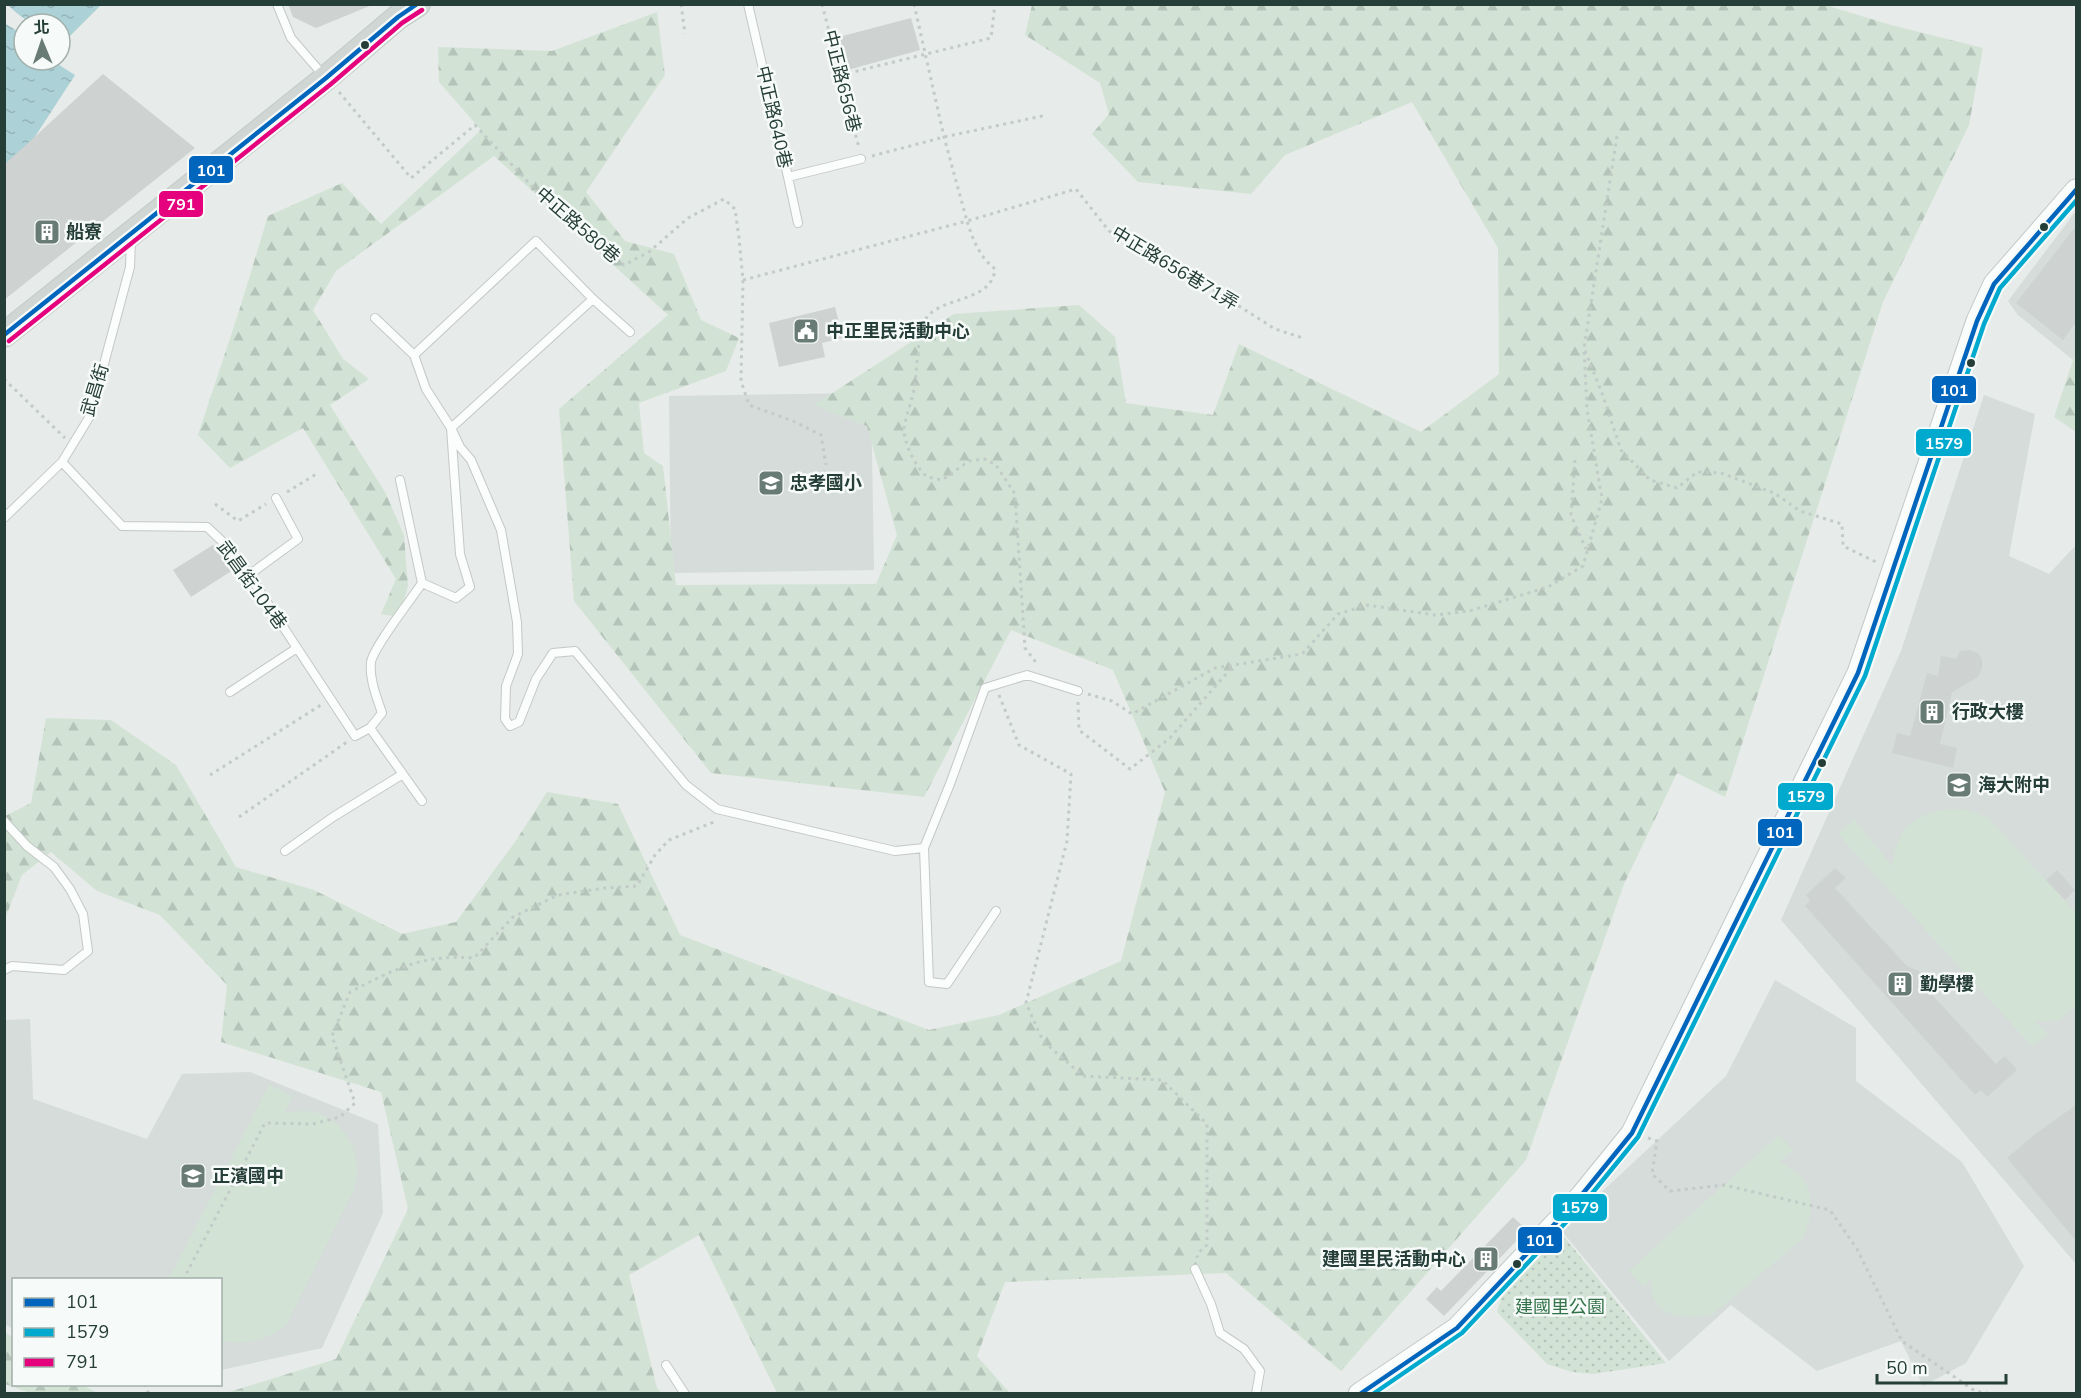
<svg xmlns="http://www.w3.org/2000/svg" width="2081" height="1398" viewBox="0 0 2081 1398" font-family="'Nunito Sans','Noto Sans TC',sans-serif">
<style>
.built{fill:#d5dcd9}
.forest{fill:url(#forest-firs)}
.park{fill:url(#park-dots)}
.pitch{fill:#d2e3d6}
.water{fill:url(#water-ripples)}
.building{fill:#ced3d1}
.lines{fill:none;stroke-linecap:round;stroke-linejoin:round}
.lane-casing{stroke:#c4c8c6;stroke-width:10}
.secondary-casing{stroke:#c3c9c6;stroke-width:23}
.primary-casing{stroke:#c2cac7;stroke-width:26}
.path{stroke:#c2cbc7;stroke-width:3;stroke-dasharray:3 4.5;stroke-linecap:butt}
.lane{stroke:#fbfcfc;stroke-width:8}
.secondary{stroke:#fbfcfc;stroke-width:21}
.primary{stroke:#d0d6d4;stroke-width:24}
.bus-1-casing{stroke:#f6faf8;stroke-width:9}
.bus-2-casing{stroke:#f6faf8;stroke-width:9}
.bus-3-casing{stroke:#f6faf8;stroke-width:9}
.bus-1{stroke:#0065bd;stroke-width:4.5}
.bus-2{stroke:#00a9ce;stroke-width:4.5}
.bus-3{stroke:#e5007d;stroke-width:4.5}
.bus-dot{fill:#253e37;stroke:#f6faf8;stroke-width:2}
.labels{text-anchor:middle;dominant-baseline:central;stroke-width:5;stroke-linejoin:round;paint-order:stroke}
.street-label{font-size:18px;fill:#253e37;stroke:#f6faf8}
.poi-label{font-size:18px;font-weight:bold;fill:#253e37;stroke:#f6faf8;text-anchor:start}
.park-label{font-size:18px;fill:#327349;stroke:#f6faf8}
.line-badge{stroke:#f6faf8;stroke-width:2}
.badge-label{font-size:16px;text-anchor:middle;font-weight:bold;fill:#fff}
</style>
<defs>
<pattern id="forest-firs" width="22" height="20" patternUnits="userSpaceOnUse" patternTransform="scale(1.5)"><rect width="22" height="20" fill="#d2e3d6"/><path d="M5 1l3.5 6h-7zM16 11l3.5 6h-7z" fill="#b4c4b8"/></pattern>
<pattern id="park-dots" width="8" height="8" patternUnits="userSpaceOnUse" patternTransform="scale(1.5)"><rect width="8" height="8" fill="#d2e3d6"/><path d="M2 2h.1M6 6h.1" fill="none" stroke="#b4c4b8" stroke-width="1.8" stroke-linecap="round"/></pattern>
<pattern id="water-ripples" width="26" height="14" patternUnits="userSpaceOnUse" patternTransform="scale(1.5)"><rect width="26" height="14" fill="#acd1d6"/><path d="M2 4q2-2 4 0t4 0M15 11q2-2 4 0t4 0" fill="none" stroke="#94b4b8"/></pattern>
</defs>
<rect width="100%" height="100%" fill="#e7ebe9"/>
<!-- built -->
<path class="built" d="M2076,211V357L2073,360L2018,315L2008,301Z
M871,393L874,570L671,573L669,396Z
M1984,395L2035,414L2009,556L2049,574L2076,545V1264L1781,920L1901,651Z
M1775,980L1856,1028V1081L1962,1162L2024,1266L1966,1363L1923,1386L1901,1341L1817,1371L1731,1305L1669,1361L1561,1230L1726,1076Z
M30,1019L33,1099L147,1139L182,1074L250,1072L378,1124L383,1213L322,1348L221,1370L220,1280H14L13,1329L5,1324V1020Z"/>
<!-- forest -->
<path class="forest" d="M1822,4L1891,25L1983,48L1969,125L1883,302L1725,797L1677,773L1624,884L1526,1160L1341,1371L1226,1273L1005,1282L977,1356L1010,1393H777L699,1235L629,1275L657,1388L662,1393H226L336,1359L408,1209L381,1092L221,1042L227,985L160,915L97,891L51,852L22,875L5,919V816L31,803L46,718L111,720L176,765L236,867L314,890L402,934L456,922L515,842L547,792L618,804L680,935L929,1030L999,1015L1121,961L1165,792L1113,670L1011,630L924,797L711,773L574,601L559,409L668,315L494,156L336,271L313,310L343,359L369,379L330,405L385,492L404,535L408,586L399,617L381,614L396,579L303,428L230,468L198,435L240,308L268,216L342,183L381,224L481,130L439,82L438,47L552,51L657,12L665,75L586,192L625,241L674,254L701,320L739,338L726,371L639,403L644,453L663,466L676,585L876,584L897,535L867,426L814,405L954,314L1079,305L1115,337L1126,403L1213,415L1239,344L1421,432L1499,374L1498,248L1412,102L1285,155L1251,194L1138,182L1092,134L1109,114L1100,83L1025,35L1032,5Z
M2076,357V432L2054,417L2073,360Z
M4,1332L13,1337L14,1384L83,1385L97,1393H30L5,1384Z"/>
<!-- park -->
<path class="park" d="M1562,1234L1666,1363L1593,1374L1572,1372L1547,1364L1497,1312L1504,1289Z"/>
<!-- pitch -->
<path class="pitch" d="M1949,809H1965L1988,818L2076,913V1005L2059,1020L2035,1022L2048,1034L2032,1046L1838,834L1854,820L1892,866C1898,829 1912,814 1949,809Z
M269,1085L292,1096L285,1112C295,1112 307,1110 317,1113C349,1123 364,1160 354,1189L287,1323C268,1341 246,1345 221,1341L220,1280L169,1279Z
M1779,1135L1793,1150L1779,1163C1815,1176 1817,1208 1802,1239L1713,1314C1694,1318 1659,1320 1653,1295C1651,1291 1652,1285 1651,1280L1643,1287L1629,1271Z"/>
<!-- water -->
<path class="water" d="M8,5H101L65,41L60,38V24C34,24 27,24 8,5Z
M4,23L24,35V60H57L56,63L75,75L12,172L4,177Z"/>
<!-- building -->
<path class="building" d="M288,4H372V5L316,28L293,17Z
M911,18L920,50L844,71L835,38Z
M103,74L195,148L4,300V165Z
M2076,226V322L2063,340L2016,303Z
M835,307L843,338L822,343L825,357L779,367L769,323Z
M213,545L233,570L191,597L173,570Z
M1969,650L1978,653L1982,659V668L1978,677L1952,692L1940,744L1957,748L1953,768L1892,753L1897,733L1910,736L1927,673L1938,676L1941,656L1956,659L1960,651Z
M1835,868L1846,878L1835,888L1907,966L1919,971L1923,977L1924,986L1996,1064L2005,1056L2017,1070L1987,1097L1981,1090L1975,1095L1805,906L1810,901L1806,895Z
M2057,870L2075,890L2065,900L2046,880Z
M2076,1105V1241L2007,1158L2038,1132Z
M1513,1217L1527,1230L1444,1316L1426,1299L1437,1287L1441,1291Z"/>
<g class="lines">
<!-- lane casing -->
<g class="lane-casing">
<path id="lane" d="M277,4L291,38L323,75
M748,4L788,177L861,159
M788,177L798,223
M593,299L451,428L460,447L471,460L501,530L517,622L518,654L506,686L505,719L510,726L519,722L536,679L553,653L575,651L686,785L717,809L895,851L924,848L929,982L947,984L996,911
M414,355L536,241L593,299L630,332
M62,462L122,526L207,527L225,544L249,575L355,736L370,728L382,713C377,698 369,679 371,662C374,646 411,600 422,583L456,598L470,587L460,554L451,428L426,389L414,355L375,318
M400,480L422,583
M4,518L62,462L90,416L130,267L131,240
M249,575L298,539L276,498
M230,692L297,648
M370,728L422,801
M4,821L27,846L54,867L70,889L83,914L88,951L64,970L12,966L4,970
M924,848L950,784L985,688L1027,675L1078,691
M285,851L333,817L403,774
M1195,1269L1211,1304L1220,1333L1244,1349L1260,1371L1256,1394
M666,1365L685,1394"/>
</g>
<!-- secondary casing -->
<g class="secondary-casing">
<path id="secondary" d="M1359,1394L1457,1328L1580,1197L1632,1133L1858,673L1977,321L1994,284L2076,190"/>
</g>
<!-- primary casing -->
<g class="primary-casing">
<path id="primary" d="M4,335L326,78L398,17L418,4"/>
</g>
<!-- path -->
<path class="path" d="M681,4L685,34
M822,4L859,148
M914,4L944,137L967,221L1076,189L1109,231L1217,292L1275,329L1303,338
M841,75L991,38L995,4
M339,92L411,178L475,125L550,206L624,265L649,252L688,218L724,199L735,209L739,238L743,280L741,381L749,405L793,421L821,435L826,465
M1617,136L1584,348L1602,393L1621,450L1650,480L1677,488L1697,472L1721,473L1774,493L1800,511L1842,524L1843,546L1876,562
M872,156L944,137L1047,115
M743,280L967,221C973,240 979,256 995,269C992,302 944,296 927,317C918,329 917,368 915,384C913,399 906,414 904,429C903,441 917,471 928,477C932,478 937,479 942,480L969,461L985,459L996,465L1015,494L1025,648L1038,665
M4,379L65,438
M1575,460L1571,515L1586,549
M287,492L318,473
M215,504L238,521L266,504
M1088,694L1112,701L1132,714L1215,668L1302,654L1338,614L1367,605L1435,615L1469,611L1548,587L1583,566L1602,499L1587,409L1584,348
M999,695L1019,745L1071,774L1067,841L1026,1003L1043,1041L1083,1076L1162,1080L1207,1124V1245L1198,1253L1197,1258
M1078,702L1079,730L1130,769L1170,738L1234,665
M4,707V715
M210,775L321,705
M239,817L347,742
M1648,1138L1657,1141L1652,1174L1670,1191L1724,1185L1830,1210L1857,1249L1902,1341L1975,1391L1991,1394
M183,1280L265,1123L313,1124L340,1117L355,1103L332,1036L350,992C395,969 422,954 474,958L513,917L558,895L605,888L637,886L655,855L669,840L714,822
M144,1384L149,1394"/>
<!-- lane -->
<use href="#lane" class="lane"/>
<!-- secondary -->
<use href="#secondary" class="secondary"/>
<!-- primary -->
<use href="#primary" class="primary"/>
<!-- bus-1 casing -->
<g class="bus-1-casing">
<path id="bus-1" d="M4,335L326,78L398,17L417,4
M1360,1394L1457,1328L1580,1197L1632,1133L1858,673L1977,321L1994,284L2076,190"/>
</g>
<!-- bus-2 casing -->
<g class="bus-2-casing">
<path id="bus-2" d="M1373,1394L1462,1333L1585,1202L1638,1137L1865,676L1984,324L2000,288L2076,201"/>
</g>
<!-- bus-3 casing -->
<g class="bus-3-casing">
<path id="bus-3" d="M9,341L331,84L402,23L422,10"/>
</g>
<!-- bus-1 -->
<use href="#bus-1" class="bus-1"/>
<!-- bus-2 -->
<use href="#bus-2" class="bus-2"/>
<!-- bus-3 -->
<use href="#bus-3" class="bus-3"/>
</g>
<!-- icons -->
<defs>
<g id="building-square" transform="scale(1.35)"><rect x="-9" y="-9" width="18" height="18" rx="4" fill="#697b75" stroke="#f6faf8"/><path d="M-4-6H4V6H1V3H-1V6H-4ZM-2.5-4.3h1.7v1.8h-1.7ZM.8-4.3h1.7v1.8H.8ZM-2.5-1h1.7V.8h-1.7ZM.8-1h1.7V.8H.8Z" fill="#fff"/></g>
<g id="civic-square" transform="scale(1.35)"><rect x="-9" y="-9" width="18" height="18" rx="4" fill="#697b75" stroke="#f6faf8"/><path d="M-.6-6.5H3V-4.5H.6V-3L4-1V1h2V6H-6V1h2V-1L-.6-3ZM-1.2 2.5V6h2.4V2.5Z" fill="#fff"/></g>
<g id="school-square" transform="scale(1.35)"><rect x="-9" y="-9" width="18" height="18" rx="4" fill="#697b75" stroke="#f6faf8"/><path d="M0-5L7-2L0 1L-7-2ZM-4 1L0 2.5L4 1V4Q0 6-4 4Z" fill="#fff"/></g>
</defs>
<g fill-rule="evenodd">
<use href="#building-square" x="47" y="232"/>
<use href="#civic-square" x="806" y="331"/>
<use href="#school-square" x="771" y="483"/>
<use href="#building-square" x="1932" y="712"/>
<use href="#school-square" x="1959" y="785"/>
<use href="#building-square" x="1900" y="984"/>
<use href="#school-square" x="193" y="1176"/>
<use href="#building-square" x="1486" y="1259"/>
</g>
<!-- markers -->
<g class="bus-dot">
<circle cx="365" cy="45" r="5"/>
<circle cx="2044" cy="227" r="5"/>
<circle cx="1971" cy="363" r="5"/>
<circle cx="1822" cy="763" r="5"/>
<circle cx="1517" cy="1264" r="5"/>
</g>
<g class="labels">
<!-- street labels -->
<g class="street-label">
<text transform="translate(842 81) rotate(76)">中正路656巷</text>
<text transform="translate(774 117) rotate(77)">中正路640巷</text>
<text transform="translate(578 225) rotate(41)">中正路580巷</text>
<text transform="translate(1175 268) rotate(31)">中正路656巷71弄</text>
<text transform="translate(95 390) rotate(-73)">武昌街</text>
<text transform="translate(252 585) rotate(54)">武昌街104巷</text>
</g>
<!-- poi labels -->
<g class="poi-label">
<text x="66" y="232">船寮</text>
<text x="826" y="331">中正里民活動中心</text>
<text x="790" y="483">忠孝國小</text>
<text x="1952" y="712">行政大樓</text>
<text x="1978" y="785">海大附中</text>
<text x="1920" y="984">勤學樓</text>
<text x="212" y="1176">正濱國中</text>
<text x="1466" y="1259" text-anchor="end">建國里民活動中心</text>
</g>
<!-- park labels -->
<g class="park-label">
<text x="1560" y="1307">建國里公園</text>
</g>
</g>
<g class="line-badge">
<rect x="188" y="155" width="46" height="29" rx="6" fill="#0065bd"/>
<rect x="158" y="190" width="46" height="28" rx="6" fill="#e5007d"/>
<rect x="1931" y="375" width="46" height="29" rx="6" fill="#0065bd"/>
<rect x="1915" y="428" width="57" height="29" rx="6" fill="#00a9ce"/>
<rect x="1777" y="782" width="57" height="29" rx="6" fill="#00a9ce"/>
<rect x="1757" y="818" width="46" height="29" rx="6" fill="#0065bd"/>
<rect x="1552" y="1193" width="56" height="29" rx="6" fill="#00a9ce"/>
<rect x="1517" y="1226" width="46" height="28" rx="6" fill="#0065bd"/>
</g>
<g class="badge-label">
<text x="211" y="176">101</text>
<text x="181" y="210">791</text>
<text x="1954" y="396">101</text>
<text x="1944" y="449">1579</text>
<text x="1806" y="802">1579</text>
<text x="1780" y="838">101</text>
<text x="1580" y="1213">1579</text>
<text x="1540" y="1246">101</text>
</g>
<!-- border -->
<rect width="2081" height="1398" fill="none" stroke="#253e37" stroke-width="12"/>
<!-- legend -->
<rect x="12" y="1278" width="210" height="108" fill="#f6faf8" stroke="#a2afab" stroke-width="1.5"/>
<rect x="24" y="1298" width="30" height="9" fill="#0065bd" stroke="#a2afab" stroke-width="1.5"/>
<text x="66" y="1308" font-size="18" fill="#253e37">101</text>
<rect x="24" y="1328" width="30" height="9" fill="#00a9ce" stroke="#a2afab" stroke-width="1.5"/>
<text x="66" y="1338" font-size="18" fill="#253e37">1579</text>
<rect x="24" y="1358" width="30" height="9" fill="#e5007d" stroke="#a2afab" stroke-width="1.5"/>
<text x="66" y="1368" font-size="18" fill="#253e37">791</text>
<!-- north arrow -->
<g transform="translate(42 42) rotate(358)"><circle r="28" fill="#f6faf8" stroke="#a2afab" stroke-width="1.5"/>
<path d="M0-4.5L10 22L0 15L-10 22Z" fill="#697b75"/>
<text y="-9" font-size="16" font-weight="bold" text-anchor="middle" fill="#253e37">北</text>
</g>
<!-- scale -->
<path d="M1877 1374v9h129v-9" fill="none" stroke="#253e37" stroke-width="3"/>
<text x="1886" y="1374" font-size="18" fill="#253e37" stroke="#f6faf8" stroke-width="4.5" paint-order="stroke">50 m</text>
</svg>
